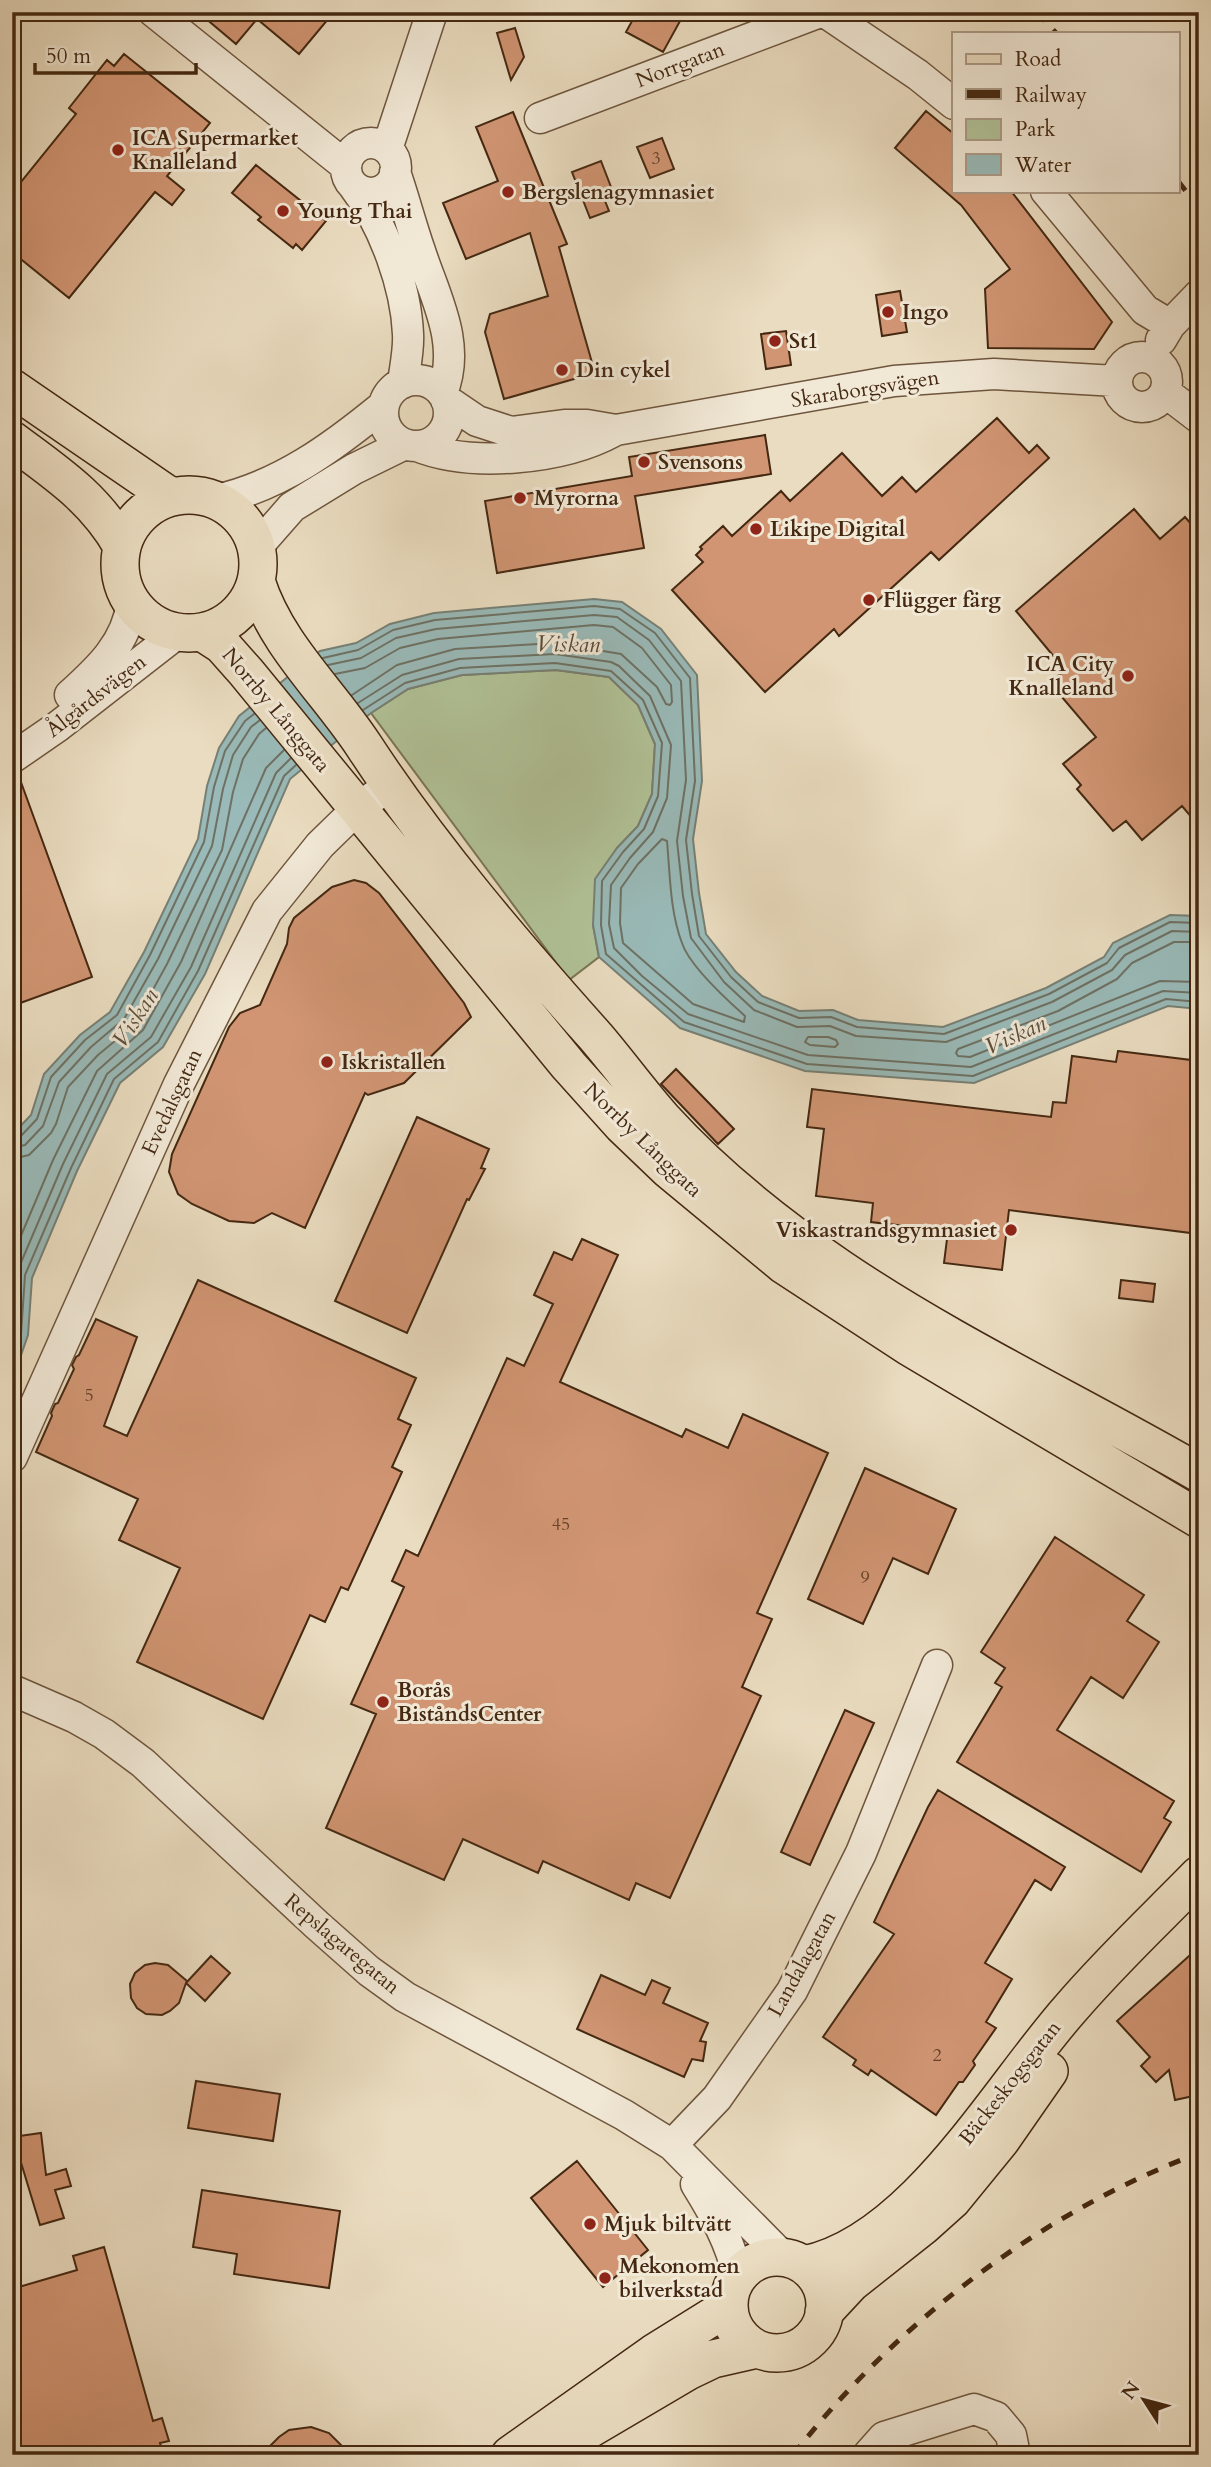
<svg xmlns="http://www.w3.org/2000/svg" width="1211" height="2467" viewBox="0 0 1211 2467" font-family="Cardo,serif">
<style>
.green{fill:#b1c297;stroke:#7a7554;stroke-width:2}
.water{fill:#99bab8;stroke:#778075;stroke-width:2}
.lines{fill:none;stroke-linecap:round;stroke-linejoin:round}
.shore{stroke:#6e7164;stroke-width:2}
.building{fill:#d19573;stroke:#442811;stroke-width:2}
.minor-casing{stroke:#6e553d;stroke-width:33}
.major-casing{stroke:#442811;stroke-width:40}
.minor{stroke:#f1e8d6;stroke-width:30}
.major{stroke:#eadcc0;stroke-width:37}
.rail{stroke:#442811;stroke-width:5;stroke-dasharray:12 12;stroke-linecap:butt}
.poi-dot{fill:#8f2418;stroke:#f1e8d6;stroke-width:2.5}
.labels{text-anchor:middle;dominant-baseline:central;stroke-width:6;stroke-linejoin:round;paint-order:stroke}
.number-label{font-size:18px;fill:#67432a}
.street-label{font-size:21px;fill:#442811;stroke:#f1e8d6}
.poi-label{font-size:21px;font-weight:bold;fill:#442811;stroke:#f1e8d6;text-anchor:start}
.water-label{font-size:23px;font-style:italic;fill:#594c3b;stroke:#f1e8d6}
</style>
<rect width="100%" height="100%" fill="#eadcc0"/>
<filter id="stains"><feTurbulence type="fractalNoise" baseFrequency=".00286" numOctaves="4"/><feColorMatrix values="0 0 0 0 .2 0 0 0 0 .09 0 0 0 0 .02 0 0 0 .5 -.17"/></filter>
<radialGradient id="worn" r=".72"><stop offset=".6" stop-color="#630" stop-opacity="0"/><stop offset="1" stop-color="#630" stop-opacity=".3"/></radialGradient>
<!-- green -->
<path class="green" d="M556,670L609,677L638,705L655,744L652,794L638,826L617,848L593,925L599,957L569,980L371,713L408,689L462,675Z"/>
<!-- water -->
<path class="water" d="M594,599L622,602L661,629L697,675L702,781L693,839L699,893L706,934L736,972L762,996L799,1011L833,1010L858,1020L943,1027L1046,988L1104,957L1113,943L1170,915L1199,916V1009L1168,1006L974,1083L805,1071L680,1028L599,957L593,925L595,879L617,848L638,826L652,794L655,744L638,705L609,677L556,670L462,675L408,689L371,713L290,779L205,974L163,1047L120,1083L77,1171L32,1278L28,1335L12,1381V1135L31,1115L44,1074L80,1035L110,1012L144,952L198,839L207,786L219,748L239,716L320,651L356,643L390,624L434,613Z"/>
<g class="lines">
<!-- shore -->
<path class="shore" d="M323,658L358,650L393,630L435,620L594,606L620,609L655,633L690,678L695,781L686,840L692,894L699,936L731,977L758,1002L799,1018L831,1017L857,1027L944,1034L1049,994L1107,963L1119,948L1170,922L1199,923
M328,665L361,658L396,638L436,629L594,615L617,617L649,640L681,681L686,780L677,841L683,896L691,938L724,982L754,1010L797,1027L830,1026L856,1036L946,1042L1052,1002L1112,970L1125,955L1172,931L1199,932
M335,674L365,668L400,648L438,639L594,625L613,627L642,648L671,685L672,702L670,705L666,704L657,687L621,654L555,643L455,649L397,665L352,695
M358,703L402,675L459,659L555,654L611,662L619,666L650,696L671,745L667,798L653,832L630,858L611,885L609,924L614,948L642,976L688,1014L808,1055L971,1067L1163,991L1199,993
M363,710L405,683L460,668L555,663L611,671L643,700L662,743L658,796L644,829L623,852L602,881L601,925L606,954L684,1022L807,1064L973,1076L1166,999L1199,1002
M662,839L667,841C670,874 670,912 682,943C689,965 727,1000 745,1016L744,1022L693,1004L623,943L620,923L621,888L638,864Z
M1199,942H1174L1132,963L1117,979L1058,1011L958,1049L956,1053L958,1056L970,1057L1160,981L1199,982
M808,1037H828L836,1040L838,1044L835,1047L810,1045L805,1042Z
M12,1139L19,1138L37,1119L51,1077L85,1040L117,1015L150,955L204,842L214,787L225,751L245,721L254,714
M12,1148L25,1145L43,1126L59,1082L91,1047L124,1019L158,959L212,846L223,789L233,755L251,727L260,720
M12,1159L29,1155L51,1133L56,1124L68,1087L98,1055L133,1026L167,964L222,850L233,792L243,759L259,734L266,728
M12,1257L53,1160L97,1071L143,1030L181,962L266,768L284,750
M12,1333L17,1272L63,1164L107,1074L151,1037L191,967L276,773L291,758
M12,1360L21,1334L25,1275L71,1168L114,1079L158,1042L198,971L284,776L296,765"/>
</g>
<!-- building -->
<path class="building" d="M198,12H334L299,54L257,19L236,44Z
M637,12H685L663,52L626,32Z
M515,28L524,57L511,80L497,33Z
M124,54L210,123L167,176L184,190L172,205L155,192L69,298L12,252V193L76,114L69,108L107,60L114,66Z
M926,111L954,134V191H1011L1112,322L1094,349L988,348L985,289L1010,269L961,205L895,148Z
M513,112L567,244L559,247L595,373L504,399L485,332L490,314L548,296L530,233L466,259L443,203L498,181L476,127Z
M662,138L674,169L650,178L637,147Z
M601,161L611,187L601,191L609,211L590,218L572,172Z
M256,165L326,221L302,250L296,244L293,248L258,220L261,217L232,193Z
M900,291L907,332L882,336L876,295Z
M786,331L791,365L766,369L761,334Z
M997,418L1029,453L1037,445L1049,458L939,560L931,552L839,636L834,629L765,692L672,590L703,562L696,555L702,549L700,547L723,526L732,536L781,491L790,501L842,453L882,496L902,477L916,492Z
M765,435L771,474L635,496L644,548L497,573L485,501L632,476L629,457Z
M1134,509L1160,539L1185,517L1199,533V826L1182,806L1142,840L1126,821L1113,831L1077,789L1081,785L1063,764L1096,737L1050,683L1065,670L1016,611Z
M18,774L92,977L12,1006V775Z
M354,880L366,883L379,893L464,1003L471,1017L404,1083L368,1095L365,1093L305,1228L272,1213L254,1223L229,1221L192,1204L178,1194L169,1172L172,1154L229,1027L240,1013L260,1005L287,944L289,928L294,918L332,887Z
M1118,1051L1199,1061V1234L1009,1210L1002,1270L944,1263L948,1231L871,1222L873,1203L816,1196L824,1129L807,1127L812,1089L1051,1117L1053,1102L1066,1103L1072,1056L1116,1062Z
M676,1069L734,1129L718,1144L661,1084Z
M417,1117L489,1149L481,1168L485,1169L469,1200L467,1199L407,1333L335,1301Z
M582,1239L618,1255L560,1382L682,1437L686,1429L728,1448L743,1414L828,1453L757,1613L772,1619L742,1687L761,1696L670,1898L636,1883L629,1900L543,1861L538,1873L463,1839L444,1880L326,1828L376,1714L351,1704L404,1587L392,1581L406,1550L418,1556L507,1358L524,1366L553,1304L534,1295L554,1252L572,1260Z
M198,1280L416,1378L398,1419L411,1425L392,1467L402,1472L348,1590L341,1587L325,1622L310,1615L263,1719L137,1662L180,1568L119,1540L138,1499L36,1452L52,1416L51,1413L55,1404L58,1403L74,1369L72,1365L76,1357L79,1355L96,1319L137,1337L104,1426L127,1436Z
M1121,1280L1155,1284L1153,1302L1119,1298Z
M865,1468L956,1509L928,1574L893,1558L863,1624L808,1599Z
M1055,1537L1144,1595L1127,1621L1159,1642L1123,1698L1091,1677L1057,1730L1174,1801L1164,1818L1171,1822L1141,1872L957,1762L1002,1687L995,1683L1005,1668L981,1652Z
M845,1710L874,1723L810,1865L781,1852Z
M938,1790L1065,1867L1051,1890L1035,1880L985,1963L1012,1979L986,2022L996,2028L973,2061L975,2065L963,2082H959L936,2115L871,2070L868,2075L853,2065L856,2060L823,2037L894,1934L874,1922L928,1807Z
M1199,1947V2067L1193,2073L1198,2095L1175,2100L1169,2070L1156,2082L1141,2066L1150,2057L1117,2021Z
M211,1956L230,1973L205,2001L186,1983L179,2003L170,2011L162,2015L146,2014L137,2008L131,1998L130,1984L135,1973L145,1965L155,1963L168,1965L187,1981L186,1983Z
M601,1975L645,1995L652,1980L670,1988L663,2003L708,2023L700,2041L706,2042L703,2061L692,2059L684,2077L577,2029Z
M196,2081L280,2094L273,2141L188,2128Z
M41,2133L46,2175L66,2169L71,2186L55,2190L64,2218L40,2225L19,2156L12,2157V2137Z
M577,2161L648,2250L603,2287L531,2198Z
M202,2190L340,2211L329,2288L234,2274L237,2254L193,2247Z
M104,2247L153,2421L162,2418L169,2441L160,2443L164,2455H12V2289L77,2270L73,2256Z
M311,2427L329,2433L351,2455H261L279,2437L289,2430Z"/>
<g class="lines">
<!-- minor casing -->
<g class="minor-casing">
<path id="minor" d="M154,12L346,166
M825,12L918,75L954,104
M540,118L820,12
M346 168a25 25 0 1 1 50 0a25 25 0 1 1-50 0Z
M387,149L432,12
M395,172C404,198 411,225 420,251C435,297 462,344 442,393
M355,188C384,225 406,287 408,334C409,350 405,367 403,383
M1046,191L1145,310L1170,325
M1161,340L1170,325L1199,295
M1117 382a25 25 0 1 1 50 0a25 25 0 1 1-50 0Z
M383 413a33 33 0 1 1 66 0a33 33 0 1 1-66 0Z
M1165,392L1199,418
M446,400L477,421L511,432L564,425H587L616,430L894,381L994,374L1116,381
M417,446C472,468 563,459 614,431
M216,500C280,486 333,447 383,406
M256,548L292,507L354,469L405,444
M70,695C99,669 127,643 132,602
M12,758L57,727L179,632
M12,1457L179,1084L267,911L320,845L358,808L390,785
M12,1690L74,1717L104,1734L143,1763L317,1925L369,1971L405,1997L624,2115L672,2145L783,2257
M672,2145L717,2098L792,1991L861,1853L937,1665
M696,2184C714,2213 731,2243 738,2277
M868,2455L884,2437L974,2409L996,2417L1011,2435L1015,2455"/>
</g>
<!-- major casing -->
<g class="major-casing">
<path id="major" d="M12,388L171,497
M12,440C56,473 94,497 122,546
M120 564a69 69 0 1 1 138 0a69 69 0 1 1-138 0Z
M256,581C276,645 328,691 364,746C432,850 514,945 596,1037C619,1064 640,1093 663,1119C715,1176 778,1226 841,1269C955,1346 1080,1404 1199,1473
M202,632L222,645L246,672L569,1066L622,1125L668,1169L784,1265L908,1346L1199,1519
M729 2305a48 48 0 1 1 96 0a48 48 0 1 1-96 0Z
M804,2265C914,2243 999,2089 1070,2009C1110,1962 1156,1919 1199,1875
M824,2312L851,2283L923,2226L952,2200L1001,2140L1049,2071
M551,2454L564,2444L688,2371L713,2359L757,2349
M510,2455L654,2353L728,2307"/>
</g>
<!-- minor -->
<use href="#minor" class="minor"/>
<!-- major -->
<use href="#major" class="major"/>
<!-- rail -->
<path class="rail" d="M1037,12L1056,33
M1178,181L1199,208
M793,2455C898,2321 1040,2213 1199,2153"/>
</g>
<!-- markers -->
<g class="poi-dot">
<circle cx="118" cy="150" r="7"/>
<circle cx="508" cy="192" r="7"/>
<circle cx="283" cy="211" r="7"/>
<circle cx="888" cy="312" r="7"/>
<circle cx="775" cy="341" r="7"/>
<circle cx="562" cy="370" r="7"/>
<circle cx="644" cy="462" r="7"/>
<circle cx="520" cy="498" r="7"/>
<circle cx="756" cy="529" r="7"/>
<circle cx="869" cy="600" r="7"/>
<circle cx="1128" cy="676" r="7"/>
<circle cx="327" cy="1062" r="7"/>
<circle cx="1011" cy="1230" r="7"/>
<circle cx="383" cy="1702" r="7"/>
<circle cx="590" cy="2224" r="7"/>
<circle cx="605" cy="2278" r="7"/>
</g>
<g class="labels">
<!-- number labels -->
<g class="number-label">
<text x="656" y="158">3</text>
<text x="89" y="1395">5</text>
<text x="561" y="1524">45</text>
<text x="865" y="1577">9</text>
<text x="937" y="2055">2</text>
</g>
<!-- street labels -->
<g class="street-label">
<text transform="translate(680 65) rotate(-21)">Norrgatan</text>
<text transform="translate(865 389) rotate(-9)">Skaraborgsvägen</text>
<text transform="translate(96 696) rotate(-38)">Ålgårdsvägen</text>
<text transform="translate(276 710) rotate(50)">Norrby Långgata</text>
<text transform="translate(172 1102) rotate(-65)">Evedalsgatan</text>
<text transform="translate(643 1140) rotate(44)">Norrby Långgata</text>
<text transform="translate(342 1944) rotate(40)">Repslagaregatan</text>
<text transform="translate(802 1964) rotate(-61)">Landalagatan</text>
<text transform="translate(1010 2083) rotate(-52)">Bäckeskogsgatan</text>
</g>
<!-- poi labels -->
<g class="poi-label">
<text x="132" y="138">ICA Supermarket<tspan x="132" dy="24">Knalleland</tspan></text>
<text x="522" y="192">Bergslenagymnasiet</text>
<text x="297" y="211">Young Thai</text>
<text x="902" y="312">Ingo</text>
<text x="789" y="341">St1</text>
<text x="576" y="370">Din cykel</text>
<text x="658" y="462">Svensons</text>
<text x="534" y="498">Myrorna</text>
<text x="770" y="529">Likipe Digital</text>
<text x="883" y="600">Flügger färg</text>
<text x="1114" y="664" text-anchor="end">ICA City<tspan x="1114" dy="24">Knalleland</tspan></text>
<text x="341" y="1062">Iskristallen</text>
<text x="997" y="1230" text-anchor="end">Viskastrandsgymnasiet</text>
<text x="397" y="1690">Borås<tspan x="397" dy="24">BiståndsCenter</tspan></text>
<text x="604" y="2224">Mjuk biltvätt</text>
<text x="619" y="2266">Mekonomen<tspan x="619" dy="24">bilverkstad</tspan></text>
</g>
<!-- water labels -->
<g class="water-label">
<text transform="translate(568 644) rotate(1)">Viskan</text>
<text transform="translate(135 1018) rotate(-57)">Viskan</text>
<text transform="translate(1015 1035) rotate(-24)">Viskan</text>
</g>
</g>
<!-- margin -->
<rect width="1211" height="2467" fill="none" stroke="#eadcc0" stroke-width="42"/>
<rect x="14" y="14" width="1183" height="2439" fill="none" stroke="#442811" stroke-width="3.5"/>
<rect x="21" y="21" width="1169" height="2425" fill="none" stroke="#442811" stroke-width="2"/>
<!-- legend -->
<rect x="952" y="32" width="228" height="161" fill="#f1e8d6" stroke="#ac9b87" stroke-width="2"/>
<rect x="966" y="54" width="35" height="10" fill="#eadcc0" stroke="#ac9b87" stroke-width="2"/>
<text x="1015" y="66" font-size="21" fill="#442811">Road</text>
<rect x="966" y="89" width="35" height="10" fill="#442811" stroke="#ac9b87" stroke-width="2"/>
<text x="1015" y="102" font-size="21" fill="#442811">Railway</text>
<rect x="966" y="119" width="35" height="21" fill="#b1c297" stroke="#ac9b87" stroke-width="2"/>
<text x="1015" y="136" font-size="21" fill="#442811">Park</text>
<rect x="966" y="154" width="35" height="21" fill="#99bab8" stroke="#ac9b87" stroke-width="2"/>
<text x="1015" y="172" font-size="21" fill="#442811">Water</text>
<!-- north arrow -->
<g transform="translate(1144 2400) rotate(306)" stroke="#f1e8d6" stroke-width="5" paint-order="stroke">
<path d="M0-5L12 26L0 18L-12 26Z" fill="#442811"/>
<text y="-10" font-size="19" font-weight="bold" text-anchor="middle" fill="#442811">N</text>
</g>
<!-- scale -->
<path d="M35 63v10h161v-10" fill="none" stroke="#442811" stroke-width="3.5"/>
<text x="46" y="63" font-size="21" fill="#442811" stroke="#f1e8d6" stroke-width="5" paint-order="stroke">50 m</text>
<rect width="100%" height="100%" filter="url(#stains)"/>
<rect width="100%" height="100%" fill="url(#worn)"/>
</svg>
